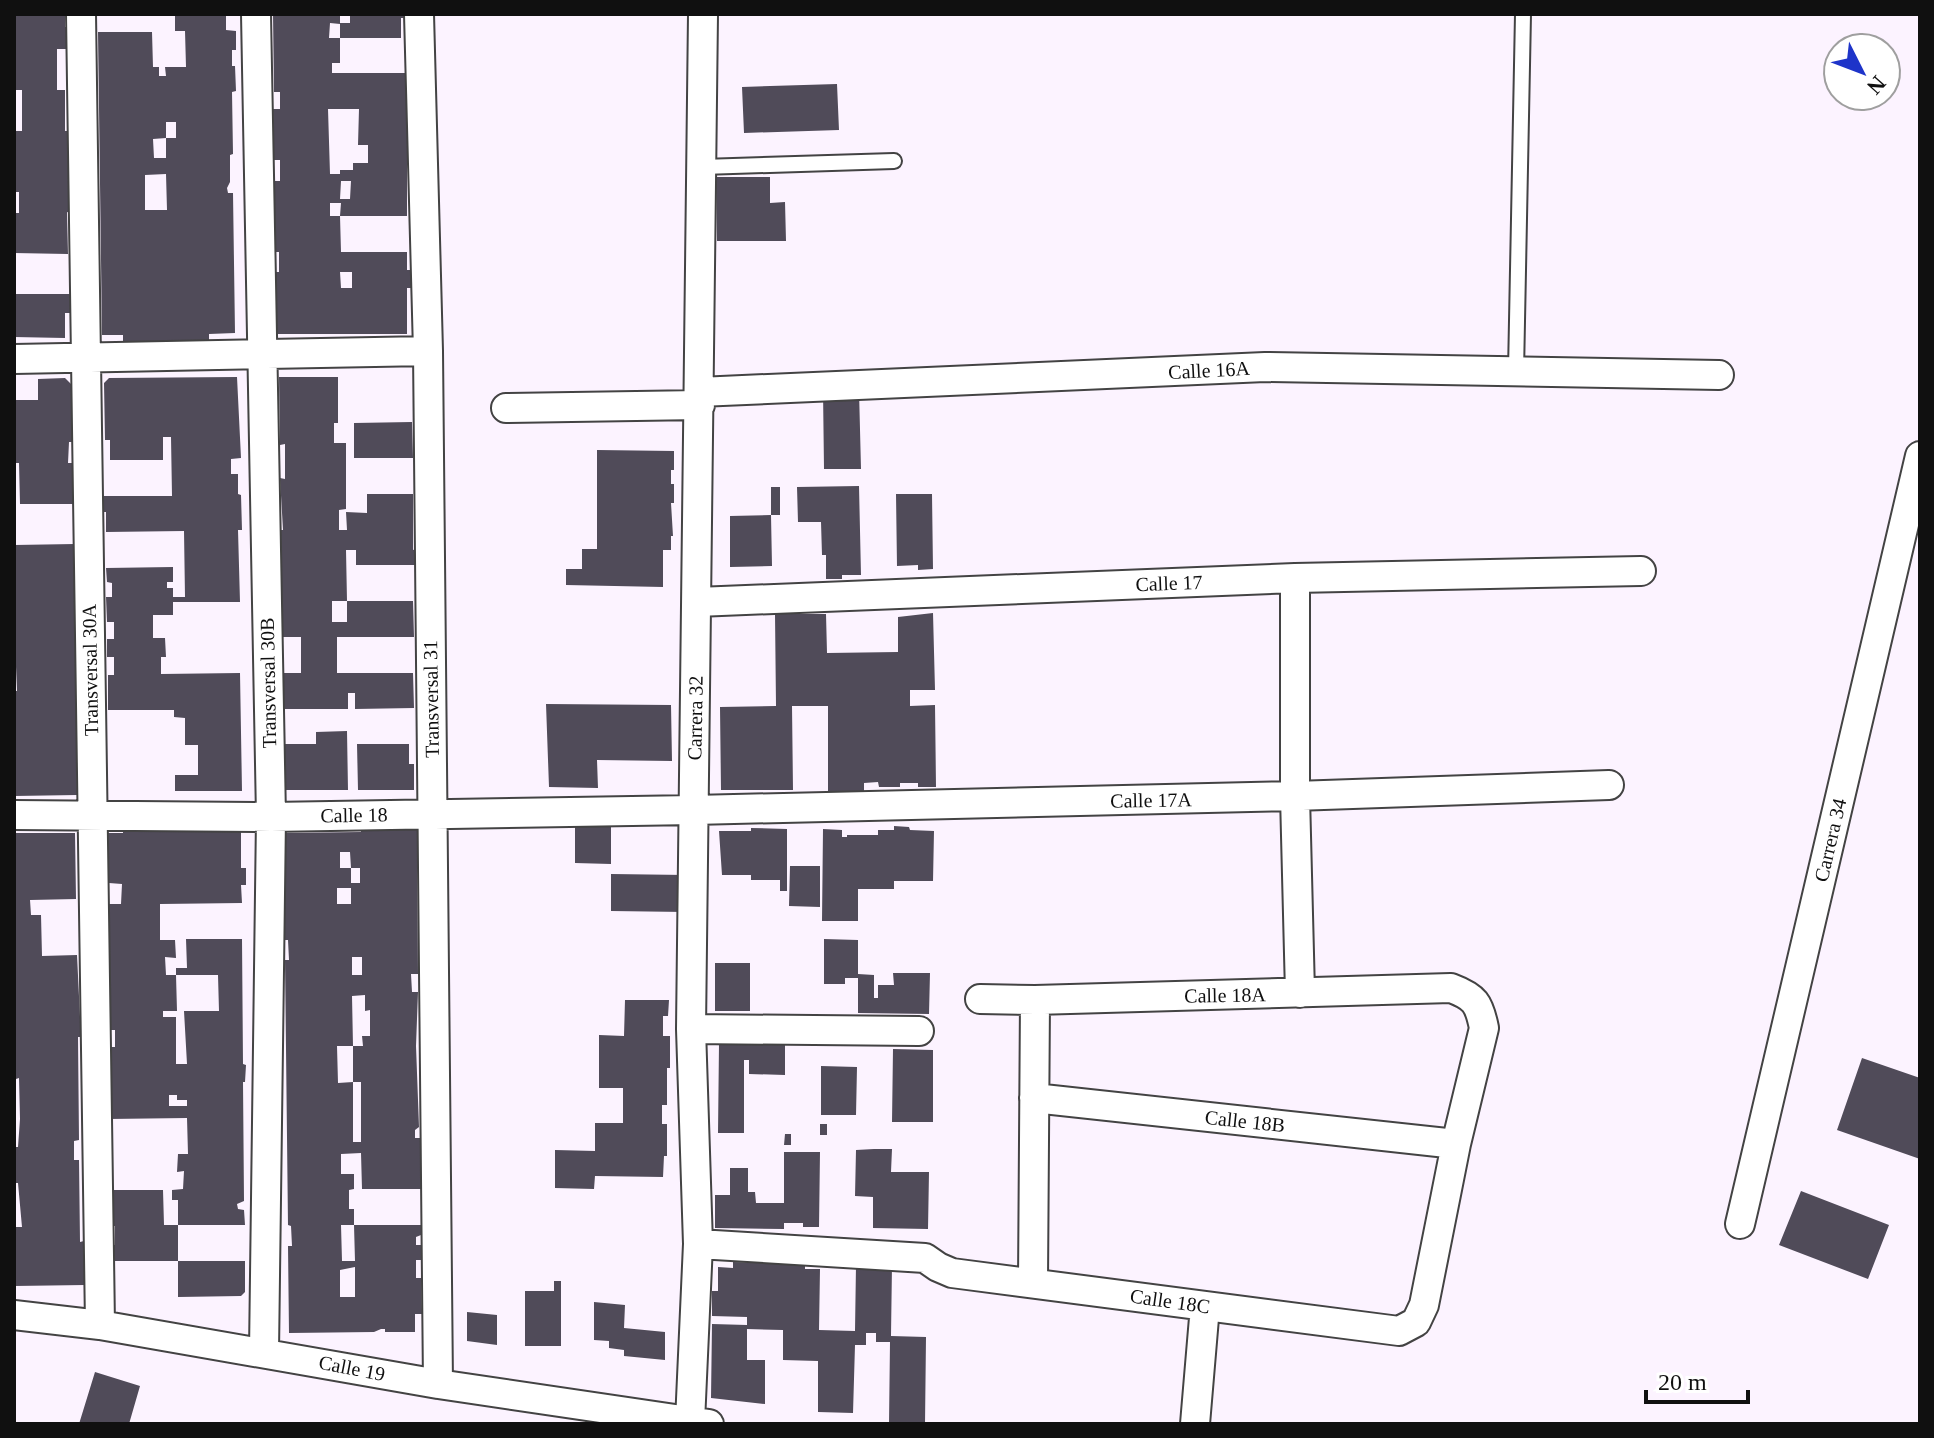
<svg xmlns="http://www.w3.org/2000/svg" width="1934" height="1438" viewBox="0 0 1934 1438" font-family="Georgia,serif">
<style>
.building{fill:#504b59;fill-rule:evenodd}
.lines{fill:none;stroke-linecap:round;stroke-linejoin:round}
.lane-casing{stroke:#434343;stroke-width:18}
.street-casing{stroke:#434343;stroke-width:32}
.lane{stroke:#fff;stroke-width:14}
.street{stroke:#fff;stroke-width:28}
.labels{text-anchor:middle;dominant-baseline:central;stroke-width:8;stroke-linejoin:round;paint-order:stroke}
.street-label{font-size:20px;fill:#101010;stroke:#fff}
</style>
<rect width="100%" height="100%" fill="#fcf3ff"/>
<!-- building -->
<path class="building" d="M14,14H65V27H70V49H57V90H65V131H74L70,213L67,212L68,254L14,253V213H19V192H14V131H22V90H14Z
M175,14H226V30L236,31V50H232V66H235L236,91L232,92L233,154L230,155V182L227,188L228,193H233L235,333L209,334V344L123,345V335H102L98,32H152L153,67H159V76H166L165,67H186L185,31H175ZM166,122H176V138H166V158H154L153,139L166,138ZM166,174L167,210H145V175Z
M273,14H340V24L330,23L329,38H340V23H350V14H406V18H401V38H340V63H332V73H411V109H407V216H340L341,203H330V216H340L341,252H407V270H411V288H407V334H275L274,272H279V252H274L271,199H274V181H280V160H274L273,109H280V92H274ZM328,109H359L358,145H368V163H353V170H340V174H330ZM341,181H351L350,199H340ZM340,272H352V288H341Z
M837,84L839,130L744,133L742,87Z
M716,177H770V203L785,202L786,241H717Z
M14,294H70L71,313H65V338L14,337Z
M237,377L241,458L231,459V474H238V494L241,495L242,530H238L240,602H173V615H153V638H165L166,657H161V674L240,673L242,791H175V775H198V745H185V718L174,717V710H108V675H114V657H107V639H114V622H107L106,597H112V583L107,582L106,568L173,567V582H167V588H173V597H185L184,531L106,532V512H102L101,496H172L171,437H163V460H110V440H105L104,383L109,378Z
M279,377H338V423H334V443H346V509L339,510V530H347L346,512L367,513V494H413V550L416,549L417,565H356V550H346L347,601H413L414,637H337V673H413L414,708L355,709V693H348V709H281V673H301V637H281L280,530H283L280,478L285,479V444L280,445ZM332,601H347V622H332Z
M65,378L73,386L74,442H69L68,463H74V504H20L19,463H14V400H38V379Z
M823,390H859L861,469H824Z
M412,422L413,458H354V423Z
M597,450L674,451V470H671V484H674V503H671L673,536H671V550H663V587L566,585V569H582V549H597Z
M859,486L861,575H842V579H826V555H822L821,522H798L797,487Z
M771,487H780V515H771L772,566L730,567V516L771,515Z
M896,494H932L933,569L918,570V565L897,566Z
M75,544L77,795L14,796V691H17L16,667H14V545Z
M933,613L935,690H910V706L935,705L936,787H918V783H900V787H879L878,782L864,783V803H828V706H792L793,790H721L720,707L776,706L775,614H826L827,653L898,652V617Z
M546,704L671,705L672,761L597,760L598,788L549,787Z
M347,731L348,790H282L281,744H316V732Z
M357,744H409V764H414V790H358Z
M575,822L611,823V864L575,863Z
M894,826L909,827L910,830L934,831L933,881H894V889H858V921H822L823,829L842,830V837H847V835H878V830H894Z
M361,828H417L418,974H411L412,992H418L416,1046L419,1127L415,1130V1138H420L421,1189H362L361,1153L341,1154V1174H354V1189L349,1190V1209H354V1225H421V1235L416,1237V1245H421V1260H416V1278H421L422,1314H415V1332H385V1329H381L374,1332L289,1333L288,1246H292L291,1226L288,1225L285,960H289L288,940H285L284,833L361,832ZM340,852H350L351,868H360V883H351V868H340ZM337,888H351V904H337ZM352,957H362V975H352ZM365,995V1011L370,1010V1036H362L363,1046H353V1082L338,1083L337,1046H353L352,996ZM353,1082H361V1142H353ZM341,1225H354L355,1261H342ZM355,1267V1297H340V1270Z
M751,828L787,829V891H780V880H751V875H722L719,831H751Z
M123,829L241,832V868H246V885H241L242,903L160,904V940H175L176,958L165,957L166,975H176L177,1011H163V1017H176V1064H187L184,1011H219L218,975H176V968H187L186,939H242L243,1064L246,1065L245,1082H243L244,1201L237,1204L238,1209L244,1210L245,1225H178V1200H172V1190L183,1189L184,1171L177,1172L178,1154H188L187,1118L108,1119L110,1047H115V1030H110V1027L109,904H121L122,884L109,883L108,869L105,868V858H109L108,833H123ZM169,1095H177V1100H187V1106H169Z
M14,833H75L76,899L30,900L31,915H41L42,956L77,955L81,1037H78L79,1140L74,1141V1160H79L80,1242L84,1241L85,1285L14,1286V1227H22L18,1183H14V1147H18L20,1119L19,1078L16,1079L14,1038Z
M790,866H820V907L789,906Z
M611,874L686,875L685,912L611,911Z
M824,939L858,940V974L874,975V998H878V985H894L893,973H930L929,1014L858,1013V978H845V984H824Z
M715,963H750V1011H715Z
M625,1000H669L668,1016H663V1036H670V1068H667V1105H662V1124H667V1156H664L663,1177L595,1176L594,1189L555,1188V1150L595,1151V1123H623V1088H599V1035L624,1036Z
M785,1037V1075L749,1074V1060H744V1133H718L719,1044H740V1041Z
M893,1049L933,1050V1122H892Z
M1862,1058L1920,1078V1159L1837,1130Z
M821,1066L857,1067L856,1115H821Z
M820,1124H827V1135H820Z
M785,1134H791V1145H784Z
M874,1149H892L891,1172H929L928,1229L873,1228V1197L855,1196L856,1150Z
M784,1152H820L819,1227H803V1223H784V1229L715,1228V1195H730V1168H748V1192H755L756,1203H784Z
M111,1190H163L164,1225H178V1261H112V1245H115V1226H111Z
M1801,1191L1889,1225L1868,1279L1779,1245Z
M178,1261H245V1292L241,1296L178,1297Z
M733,1262L805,1264V1269H820L819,1330L855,1331L856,1265H892L891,1336L926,1337L925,1424H889L890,1342H876V1333H866V1345H855L853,1413L818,1412V1361L783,1360V1330L747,1329V1360H765V1404L711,1398L712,1324L747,1325V1317L712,1316V1291H718V1267L733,1268Z
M554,1281H561V1346H525V1291H554Z
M594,1302L625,1305L624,1328L665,1332V1360L624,1356V1350L609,1348V1341L594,1340Z
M467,1312L497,1315V1345L467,1341Z
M95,1372L140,1386L129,1424H79Z"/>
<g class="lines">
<!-- lane casing -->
<g class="lane-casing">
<path id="lane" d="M702,167L894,161
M1516,372L1523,14"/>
</g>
<!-- street casing -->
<g class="street-casing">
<path id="street" d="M81,14L100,1325
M256,14L271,817L264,1352
M419,14L428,351L438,1384
M14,359L428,351
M699,392L1265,367L1719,375
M506,408L700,405
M1295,578V796L1300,993
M697,602L1295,578L1641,571
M14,815L271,817L694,810L1295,796L1609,785
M691,1029L919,1031
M1034,1098L1456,1144
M1740,1224L1920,456
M698,1244L925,1258L938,1267L952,1273L1399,1331L1416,1322L1424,1305L1456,1144L1484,1028C1479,1003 1475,997 1451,988L1035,1000L980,999
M1033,1282L1035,1000
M14,1315L100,1325L438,1384L709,1424
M690,1422L698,1244L691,1029L703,14
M1195,1424L1205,1306"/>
</g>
<!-- lane -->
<use href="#lane" class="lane"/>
<!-- street -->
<use href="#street" class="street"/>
</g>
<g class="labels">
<!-- street labels -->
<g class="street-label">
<text transform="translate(1209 370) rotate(-3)">Calle 16A</text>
<text transform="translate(1169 583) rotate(-2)">Calle 17</text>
<text transform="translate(90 670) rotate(-91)">Transversal 30A</text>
<text transform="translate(268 683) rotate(-91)">Transversal 30B</text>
<text transform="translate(431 699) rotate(-91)">Transversal 31</text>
<text transform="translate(695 718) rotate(-89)">Carrera 32</text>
<text transform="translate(1151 800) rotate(-1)">Calle 17A</text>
<text transform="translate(354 815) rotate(-1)">Calle 18</text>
<text transform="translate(1830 840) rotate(-77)">Carrera 34</text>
<text transform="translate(1225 995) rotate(-1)">Calle 18A</text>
<text transform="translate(1245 1121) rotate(6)">Calle 18B</text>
<text transform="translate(1170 1301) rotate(8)">Calle 18C</text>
<text transform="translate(352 1368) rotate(11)">Calle 19</text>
</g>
</g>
<!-- border -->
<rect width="1934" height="1438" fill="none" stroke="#101010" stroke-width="32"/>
<!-- north arrow -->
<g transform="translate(1862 72) rotate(132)"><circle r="38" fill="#ffffff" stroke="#9f9f9f" stroke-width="2"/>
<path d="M0-6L14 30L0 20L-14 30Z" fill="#1e34c9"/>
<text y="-12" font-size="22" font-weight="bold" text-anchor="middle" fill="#101010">N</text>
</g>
<!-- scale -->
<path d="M1646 1390v12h102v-12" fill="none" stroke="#101010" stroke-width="4"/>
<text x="1658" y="1390" font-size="24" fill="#101010" stroke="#ffffff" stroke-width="6" paint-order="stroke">20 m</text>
</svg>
